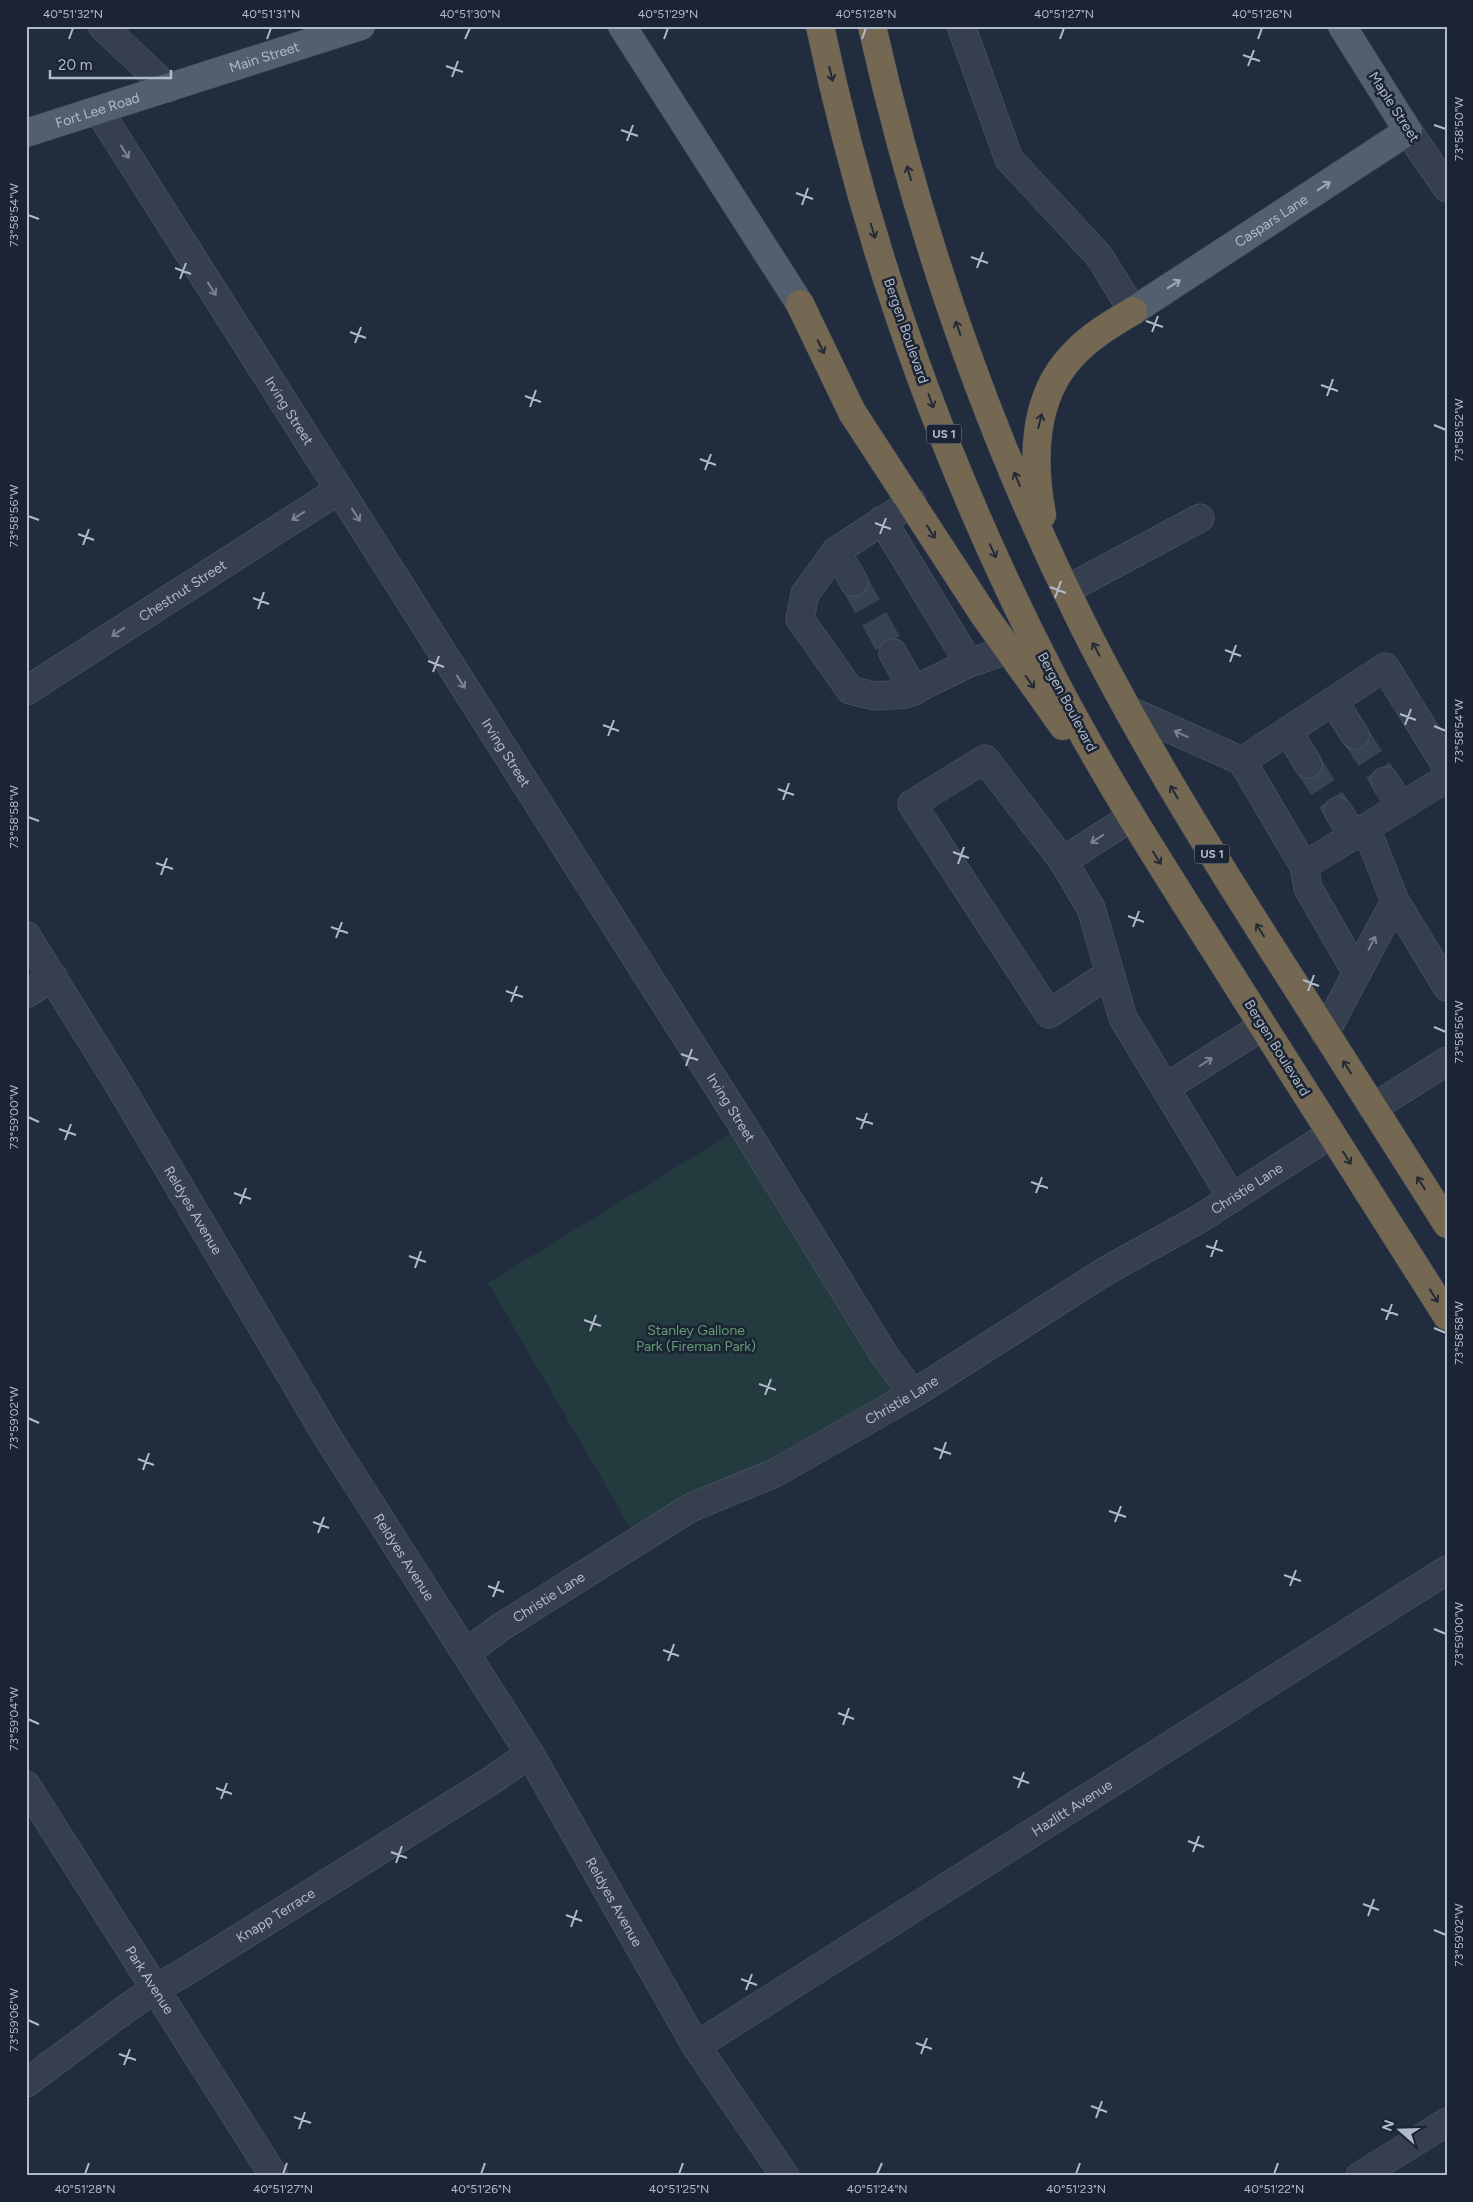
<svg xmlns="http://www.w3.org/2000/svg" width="1473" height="2202" viewBox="0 0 1473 2202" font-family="Figtree,sans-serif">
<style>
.green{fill:#233b3f}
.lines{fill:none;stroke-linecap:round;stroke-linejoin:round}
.minor-tunnel{stroke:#374253;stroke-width:28;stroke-dasharray:28 14;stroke-linecap:butt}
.minor-casing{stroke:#535d6c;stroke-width:29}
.major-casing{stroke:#3e4857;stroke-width:29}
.highway-casing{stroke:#404a59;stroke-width:29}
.minor{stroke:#353f4e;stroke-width:28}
.major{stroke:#535e6f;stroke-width:28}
.highway{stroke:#756852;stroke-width:28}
.oneway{stroke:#232b36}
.oneway2{stroke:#798392}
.oneway3{stroke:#9ea8b8}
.ticks{fill:none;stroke:#b1baca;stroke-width:2}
.labels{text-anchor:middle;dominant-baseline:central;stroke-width:5;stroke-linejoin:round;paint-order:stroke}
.shield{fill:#1a2433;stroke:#848d9d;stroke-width:1}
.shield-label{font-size:12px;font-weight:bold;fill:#b1baca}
.street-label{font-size:14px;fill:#b1baca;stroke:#1a2433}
.park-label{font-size:14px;fill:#669d74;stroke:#1a2433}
.neatline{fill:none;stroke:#b1baca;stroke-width:2}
.ticks-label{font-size:12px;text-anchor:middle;fill:#b1baca}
</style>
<rect width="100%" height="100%" fill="#212d3e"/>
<!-- green -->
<path class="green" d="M743,1126L913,1394L637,1539L488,1283Z"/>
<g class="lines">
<!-- minor-tunnel -->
<path class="minor-tunnel" d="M854,582L893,653
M1355,735L1385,781
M1308,764L1338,811"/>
<!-- minor casing -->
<g class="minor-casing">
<g id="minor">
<path d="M102,26L168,88"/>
<path d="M961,26L1009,159L1099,256L1133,311"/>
<path id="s1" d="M99,111L743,1126L885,1356L913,1394"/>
<path d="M1408,131L1447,188"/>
<path d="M912,502L836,551L805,594L800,619L850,690L875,696L906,694L969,663L1007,650"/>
<path d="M882,520L969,663"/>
<path d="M836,551L854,582"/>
<path d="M1066,590L1200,518"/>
<path d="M893,653L914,691"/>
<path id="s2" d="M26,691L339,490"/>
<path d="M1333,701L1355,735"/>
<path d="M1128,710L1242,761"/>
<path d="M1288,731L1308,764"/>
<path d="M1385,781L1401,806"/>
<path d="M1338,811L1353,835"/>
<path d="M1366,828L1395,901L1447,987"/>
<path d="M1063,861L1131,817"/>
<path d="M1304,866L1447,778"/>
<path id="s3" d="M26,935L118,1083L328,1438L530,1754L696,2046L785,2176"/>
<path d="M1110,973L1049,1014L912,804L985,759L1063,861L1091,908L1123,1018L1232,1198"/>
<path d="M1357,973L1308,888L1304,866L1242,761L1385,667L1447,767"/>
<path d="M26,994L53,977"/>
<path d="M1325,1033L1395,901"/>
<path d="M1165,1088L1263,1026"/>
<path d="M1373,1108L1447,1061"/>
<path id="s4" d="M466,1653L501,1627L690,1508L775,1473L913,1394L1104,1272L1199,1219L1331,1134"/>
<path id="s5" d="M26,1785L274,2176"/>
<path id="s6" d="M696,2046L1447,1570"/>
<path id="s7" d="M26,2083L123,2011L154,1989L180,1975L489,1782L530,1754"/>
<path d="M1360,2176L1447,2122"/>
</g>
</g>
<!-- major casing -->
<g class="major-casing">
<g id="major">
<path d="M622,26L800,304"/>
<path id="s8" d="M26,133L361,26"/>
<path id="s9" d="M1133,311L1408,131L1342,26"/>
</g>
</g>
<!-- highway casing -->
<g class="highway-casing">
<path id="highway" d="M820,26C868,253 948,475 1054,680C1109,786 1174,885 1237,985C1307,1095 1377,1206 1447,1316
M872,26C918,231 987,432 1081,621C1143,745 1217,863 1292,980C1344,1061 1395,1143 1447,1224
M800,304L852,412L984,615L1063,726
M1042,515C1032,462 1032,398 1072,356C1089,337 1111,324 1133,311"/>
</g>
<!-- minor -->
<use href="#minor" class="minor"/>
<!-- major -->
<use href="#major" class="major"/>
<!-- highway -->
<use href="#highway" class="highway"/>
</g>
<!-- one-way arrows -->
<defs><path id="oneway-shaft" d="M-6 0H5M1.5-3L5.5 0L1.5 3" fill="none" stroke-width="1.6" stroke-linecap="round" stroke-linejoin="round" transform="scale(1.25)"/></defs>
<g class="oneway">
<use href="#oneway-shaft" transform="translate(831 74) rotate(76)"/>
<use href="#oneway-shaft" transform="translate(909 173) rotate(-106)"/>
<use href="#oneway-shaft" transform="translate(873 231) rotate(73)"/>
<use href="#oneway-shaft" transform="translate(958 328) rotate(-109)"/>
<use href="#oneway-shaft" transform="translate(821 347) rotate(64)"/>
<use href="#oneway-shaft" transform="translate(931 401) rotate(70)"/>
<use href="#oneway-shaft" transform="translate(1040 421) rotate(-76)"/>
<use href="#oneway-shaft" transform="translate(1017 479) rotate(-112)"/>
<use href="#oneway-shaft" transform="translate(931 532) rotate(58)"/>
<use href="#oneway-shaft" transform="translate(993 551) rotate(65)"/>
<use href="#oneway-shaft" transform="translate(1096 649) rotate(-118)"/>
<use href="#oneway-shaft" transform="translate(1030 682) rotate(54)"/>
<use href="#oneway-shaft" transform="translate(1174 792) rotate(-120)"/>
<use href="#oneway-shaft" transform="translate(1157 858) rotate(58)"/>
<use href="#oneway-shaft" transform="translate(1260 930) rotate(-122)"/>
<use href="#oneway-shaft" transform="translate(1347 1067) rotate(-122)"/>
<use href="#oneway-shaft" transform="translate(1347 1158) rotate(58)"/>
<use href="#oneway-shaft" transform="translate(1421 1183) rotate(-122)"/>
<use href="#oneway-shaft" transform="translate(1434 1296) rotate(58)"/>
</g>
<g class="oneway2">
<use href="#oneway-shaft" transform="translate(125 152) rotate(58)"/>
<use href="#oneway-shaft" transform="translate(212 289) rotate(58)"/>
<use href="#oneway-shaft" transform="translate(356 515) rotate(58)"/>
<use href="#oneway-shaft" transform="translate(298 516) rotate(147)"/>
<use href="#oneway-shaft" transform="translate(118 632) rotate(147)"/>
<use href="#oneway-shaft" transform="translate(461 682) rotate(58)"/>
<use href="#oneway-shaft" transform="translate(1181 734) rotate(-156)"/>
<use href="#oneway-shaft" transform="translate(1097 839) rotate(147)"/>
<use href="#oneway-shaft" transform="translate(1372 943) rotate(-62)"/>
<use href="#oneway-shaft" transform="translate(1206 1062) rotate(-32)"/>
</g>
<g class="oneway3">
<use href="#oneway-shaft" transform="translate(1324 186) rotate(-33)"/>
<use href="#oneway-shaft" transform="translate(1174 284) rotate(-33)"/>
</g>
<!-- ticks -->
<path class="ticks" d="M69,39L73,28M267,39L271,28M465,39L470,28M664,39L668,28M862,39L866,28M1060,39L1064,28M1258,39L1262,28M1243,55L1260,61M446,66L463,72M1248,66L1254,50M452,77L458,61M1434,125L1446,129M621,130L638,136M627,141L633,125M796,193L813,199M802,205L808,188M28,215L39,219M971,257L988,263M175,268L191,274M977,268L983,252M180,279L186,263M1146,321L1163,327M350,332L366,338M1152,332L1158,316M355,343L361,327M1321,385L1338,391M525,396L541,402M1327,396L1333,379M530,407L536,390M1434,425L1446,430M700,459L716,465M705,470L711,454M28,516L39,520M875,523L891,529M78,534L94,540M880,534L886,518M83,545L89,529M1050,587L1066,593M253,598L269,604M1055,598L1061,581M258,609L264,592M1225,650L1241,656M428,661L444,667M1230,662L1236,645M433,672L439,656M1400,714L1416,720M603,725L619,731M1405,725L1411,709M1434,726L1446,731M608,736L614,720M778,789L794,795M783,800L789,783M28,817L39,821M953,852L969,858M156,863L173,869M958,864L964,847M161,875L167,858M1128,916L1144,922M331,927L348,933M1133,927L1139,911M336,938L342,922M1303,980L1319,986M506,991L523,997M1308,991L1314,975M511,1002L517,986M1434,1027L1446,1032M681,1054L698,1060M686,1066L692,1049M28,1117L39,1122M856,1118L873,1124M59,1129L76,1135M861,1129L867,1113M65,1140L71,1124M1031,1182L1048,1188M234,1193L251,1199M1036,1193L1042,1177M240,1204L246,1188M1206,1246L1223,1251M409,1256L426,1262M1211,1257L1217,1240M415,1268L421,1251M1381,1309L1398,1315M584,1320L601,1326M1386,1320L1392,1304M1434,1328L1446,1333M590,1331L596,1315M759,1384L776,1390M765,1395L771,1379M28,1418L39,1423M934,1448L951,1454M138,1459L154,1465M940,1459L946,1442M143,1470L149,1453M1109,1511L1126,1517M313,1522L329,1528M1115,1522L1121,1506M318,1533L324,1517M1284,1575L1301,1581M488,1586L504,1592M1290,1586L1296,1570M493,1597L499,1581M1434,1629L1446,1634M663,1650L679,1656M668,1661L674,1644M838,1713L854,1719M28,1719L39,1724M843,1725L849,1708M1013,1777L1029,1783M216,1788L232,1794M1018,1788L1024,1772M221,1799L227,1783M1188,1841L1204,1847M391,1852L407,1858M1193,1852L1199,1836M396,1863L402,1846M1363,1904L1379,1910M566,1915L582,1921M1368,1916L1374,1899M571,1927L577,1910M1434,1930L1446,1935M741,1979L757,1985M746,1990L752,1974M28,2020L39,2025M916,2043L932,2049M119,2054L136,2060M921,2054L927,2038M124,2065L130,2049M1091,2106L1107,2112M294,2117L311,2123M1096,2118L1102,2101M299,2129L305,2112M85,2174L89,2163M283,2174L287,2163M481,2174L485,2163M679,2174L683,2163M877,2174L882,2163M1076,2174L1080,2163M1274,2174L1278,2163"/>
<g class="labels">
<!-- shield labels -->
<g class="shield">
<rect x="926.5" y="424.5" width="35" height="19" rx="4"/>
<rect x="1194.5" y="844.5" width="35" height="19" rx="4"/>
</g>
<g class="shield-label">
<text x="944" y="434">US 1</text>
<text x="1212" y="854">US 1</text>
</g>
<!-- street labels -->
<g class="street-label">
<text stroke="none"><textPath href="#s8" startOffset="250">Main Street</textPath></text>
<text transform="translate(1394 107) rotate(57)">Maple Street</text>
<text stroke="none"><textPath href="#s8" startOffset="75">Fort Lee Road</textPath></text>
<text stroke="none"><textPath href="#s9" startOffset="165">Caspars Lane</textPath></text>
<text transform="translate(906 331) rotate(71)">Bergen Boulevard</text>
<text stroke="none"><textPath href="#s1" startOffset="355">Irving Street</textPath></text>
<text stroke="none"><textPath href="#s2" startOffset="186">Chestnut Street</textPath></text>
<text transform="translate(1067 702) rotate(62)">Bergen Boulevard</text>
<text stroke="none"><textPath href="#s1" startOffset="760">Irving Street</textPath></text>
<text transform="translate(1277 1048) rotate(58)">Bergen Boulevard</text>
<text stroke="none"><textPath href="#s1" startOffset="1180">Irving Street</textPath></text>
<text stroke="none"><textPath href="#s4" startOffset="910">Christie Lane</textPath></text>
<text stroke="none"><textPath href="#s3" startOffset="322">Reldyes Avenue</textPath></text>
<text stroke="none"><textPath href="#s4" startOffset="505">Christie Lane</textPath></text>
<text stroke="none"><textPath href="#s3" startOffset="728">Reldyes Avenue</textPath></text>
<text stroke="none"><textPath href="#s4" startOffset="100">Christie Lane</textPath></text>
<text stroke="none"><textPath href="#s6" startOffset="445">Hazlitt Avenue</textPath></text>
<text stroke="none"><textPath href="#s3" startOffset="1132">Reldyes Avenue</textPath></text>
<text stroke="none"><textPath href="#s7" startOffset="301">Knapp Terrace</textPath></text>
<text stroke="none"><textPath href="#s5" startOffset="231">Park Avenue</textPath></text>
</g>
<!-- park labels -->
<g class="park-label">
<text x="696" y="1330">Stanley Gallone<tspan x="696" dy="16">Park (Fireman Park)</tspan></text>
</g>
</g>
<!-- border -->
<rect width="1473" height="2202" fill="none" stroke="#1a2433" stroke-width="55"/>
<!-- north arrow -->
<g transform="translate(1400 2130) rotate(290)" stroke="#1a2433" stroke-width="4" paint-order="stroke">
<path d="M0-4L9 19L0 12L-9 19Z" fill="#b1baca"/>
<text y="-8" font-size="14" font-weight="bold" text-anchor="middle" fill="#b1baca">N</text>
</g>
<!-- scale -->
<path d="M50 70v8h121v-8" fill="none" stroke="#b1baca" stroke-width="2.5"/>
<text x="58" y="70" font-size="15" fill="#b1baca" stroke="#1a2433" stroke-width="4" paint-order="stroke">20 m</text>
<rect x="28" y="28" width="1418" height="2146" class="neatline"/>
<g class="ticks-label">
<text x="73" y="18">40°51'32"N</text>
<text x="271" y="18">40°51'31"N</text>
<text x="470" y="18">40°51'30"N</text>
<text x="668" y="18">40°51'29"N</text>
<text x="866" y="18">40°51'28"N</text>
<text x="1064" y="18">40°51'27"N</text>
<text x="1262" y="18">40°51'26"N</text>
<text transform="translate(1459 129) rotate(-90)" y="4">73°58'50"W</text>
<text transform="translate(14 215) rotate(-90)" y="4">73°58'54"W</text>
<text transform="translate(1459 430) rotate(-90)" y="4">73°58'52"W</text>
<text transform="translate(14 516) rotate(-90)" y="4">73°58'56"W</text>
<text transform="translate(1459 731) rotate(-90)" y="4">73°58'54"W</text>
<text transform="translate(14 817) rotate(-90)" y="4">73°58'58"W</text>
<text transform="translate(1459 1032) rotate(-90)" y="4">73°58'56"W</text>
<text transform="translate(14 1117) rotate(-90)" y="4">73°59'00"W</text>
<text transform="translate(1459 1333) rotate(-90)" y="4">73°58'58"W</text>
<text transform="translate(14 1418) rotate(-90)" y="4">73°59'02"W</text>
<text transform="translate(1459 1634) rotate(-90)" y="4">73°59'00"W</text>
<text transform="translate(14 1719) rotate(-90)" y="4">73°59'04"W</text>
<text transform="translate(1459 1935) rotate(-90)" y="4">73°59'02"W</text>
<text transform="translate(14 2020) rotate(-90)" y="4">73°59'06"W</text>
<text x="85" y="2193">40°51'28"N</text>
<text x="283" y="2193">40°51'27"N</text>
<text x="481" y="2193">40°51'26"N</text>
<text x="679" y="2193">40°51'25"N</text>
<text x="877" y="2193">40°51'24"N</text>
<text x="1076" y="2193">40°51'23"N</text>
<text x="1274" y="2193">40°51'22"N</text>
</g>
</svg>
